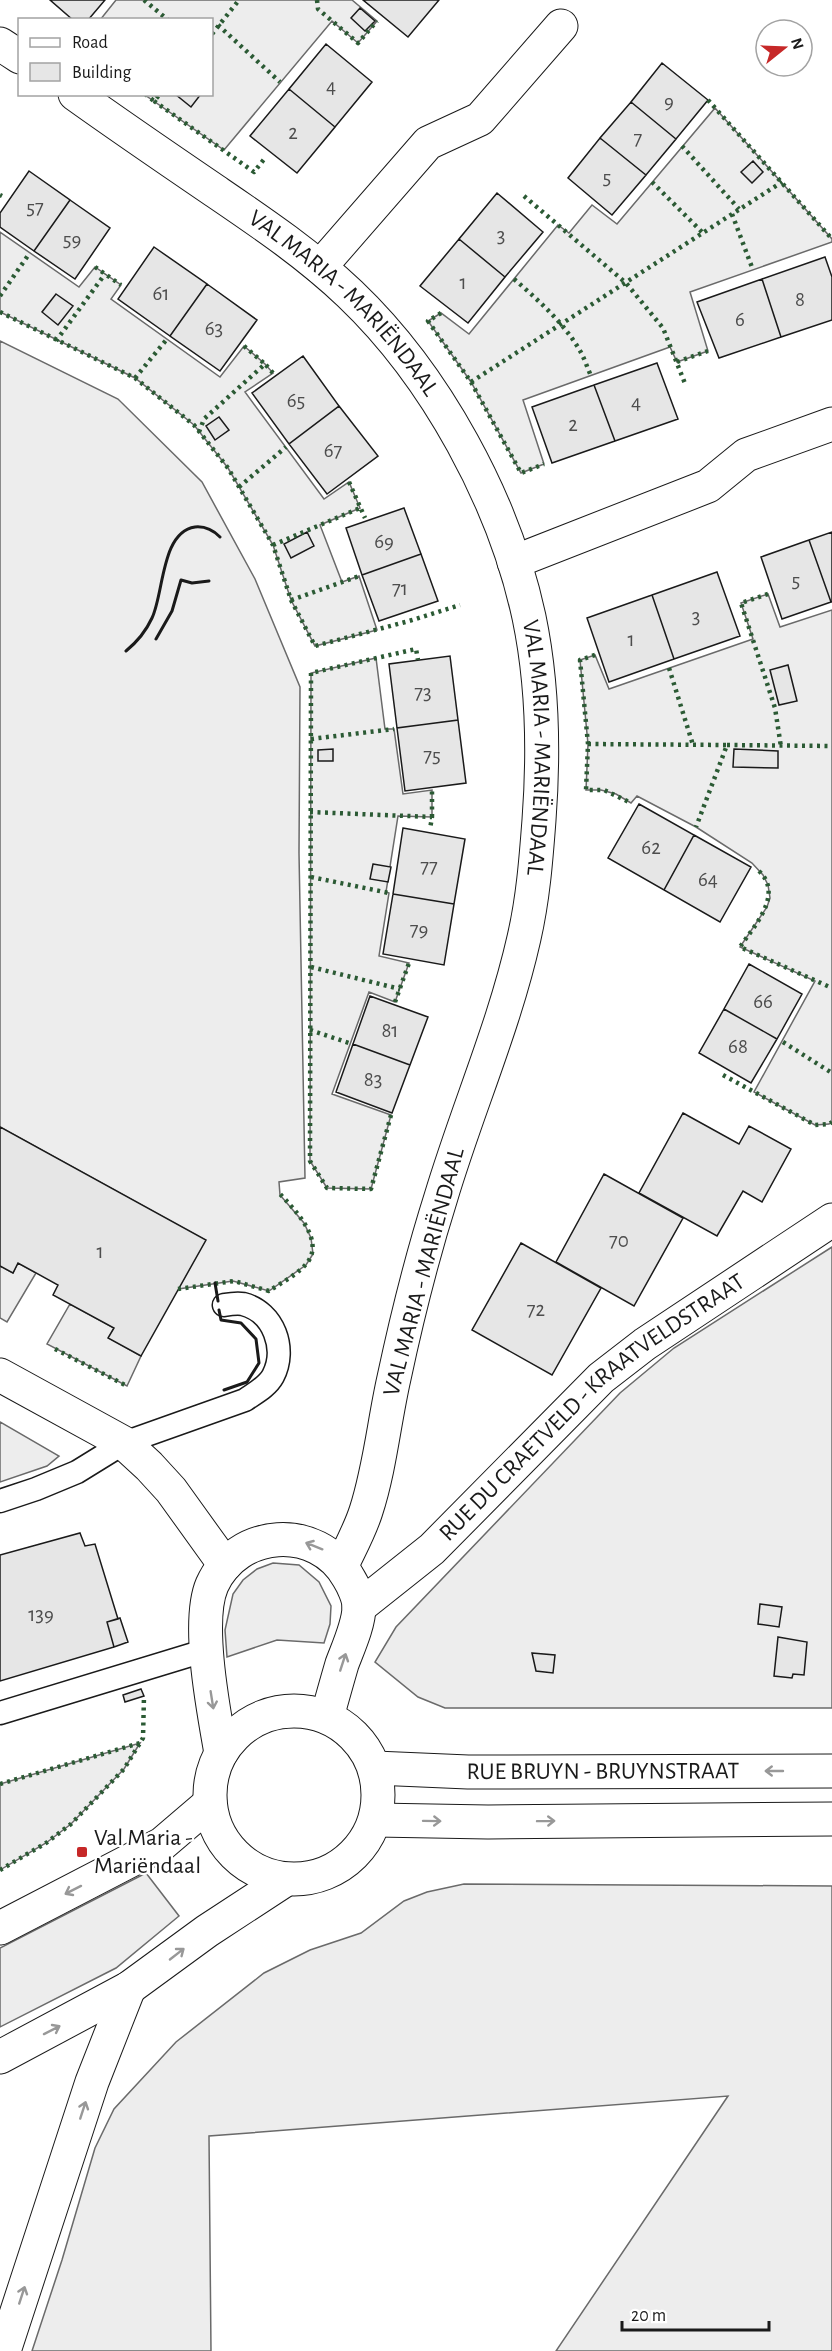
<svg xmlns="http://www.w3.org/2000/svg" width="832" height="2351" viewBox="0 0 832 2351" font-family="'Alegreya Sans',sans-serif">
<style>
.built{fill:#ededed;stroke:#6a6a6a;stroke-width:1.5}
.building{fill:#e6e6e6;stroke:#1a1a1a;stroke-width:1.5}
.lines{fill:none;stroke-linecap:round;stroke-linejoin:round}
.service-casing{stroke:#1a1a1a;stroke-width:25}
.minor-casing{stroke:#1a1a1a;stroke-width:35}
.tertiary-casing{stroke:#1a1a1a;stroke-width:35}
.service{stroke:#fff;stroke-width:22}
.minor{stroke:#fff;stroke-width:33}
.tertiary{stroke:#fff;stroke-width:33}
.hedge{stroke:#2b5a34;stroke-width:4.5;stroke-dasharray:3 4.5;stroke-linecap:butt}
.wall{stroke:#1a1a1a;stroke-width:3}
.oneway{stroke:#989898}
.poi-dot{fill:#c62828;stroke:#fff;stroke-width:2}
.labels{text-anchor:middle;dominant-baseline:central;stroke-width:4.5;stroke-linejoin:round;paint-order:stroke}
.number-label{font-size:21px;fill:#4d4d4d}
.street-label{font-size:24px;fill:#1a1a1a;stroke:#fff}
.poi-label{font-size:24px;fill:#1a1a1a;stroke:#fff;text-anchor:start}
</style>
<rect width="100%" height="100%" fill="#fff"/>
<!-- built -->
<path class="built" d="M116,0H352L377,21L358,43L332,21L224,150L145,95L212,94V20H100Z
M715,108L832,239V242L690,292L708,351L677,362L670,347L523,400L544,464L521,473L471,382L428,321L441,313L469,334L558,225L569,233L592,205L617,224Z
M0,232L79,287L95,267L121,285L111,299L220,377L244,346L265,364L273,373L245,392L324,499L349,482L360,508L320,525L342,582L359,576L377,630L315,646L291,600L273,545L228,468L194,425L135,378L0,312Z
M0,341L118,399L202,482L255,579L300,687L299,853L305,1178L279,1182L280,1195L304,1223L311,1238L313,1254L306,1265L269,1291L233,1281L178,1289L205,1240L0,1127Z
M768,594L780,627L832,610V1122L829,1124L815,1125L754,1092L815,981L740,947L767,907L770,898L768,885L763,875L752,863L696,827L637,796L631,803L616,794L601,790H586L588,744L580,660L595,655L609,689L753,639L741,603Z
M376,658L385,729H394L403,794L432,790V817L398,816L386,892L389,893L379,956L409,963L395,1002L369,992L332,1094L391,1115L371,1189L327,1188L310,1161L311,673Z
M832,1247V1708H445L418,1697L375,1662L396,1627L620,1393L674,1348Z
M18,1263L36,1273L7,1322L0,1318V1266L13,1273Z
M70,1304L114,1328L109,1338L141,1356L127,1386L47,1344Z
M0,1422L59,1456L47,1466L0,1482Z
M273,1563L299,1565L319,1582L331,1606L330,1624L324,1643L277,1640L227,1657L225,1630L233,1594L243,1580L257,1569Z
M140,1743L124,1769L71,1824L46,1843L0,1870V1784Z
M146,1873L179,1916L116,1968L0,2027V1948Z
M464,1884L832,1886V2351H556L728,2096L209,2136L211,2351H32L62,2260L95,2148L114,2109L176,2042L264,1973L310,1950L361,1933L404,1901L427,1892Z"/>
<!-- building -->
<path class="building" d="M50,0H105L88,20H73Z
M363,0H439L408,37Z
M360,8L375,21L365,31L351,18Z
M326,44L372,82L335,127L289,89Z
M662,63L708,100L676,139L631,102Z
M289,89L335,127L297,173L250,136Z
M175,94H201L191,107Z
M631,102L676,139L646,175L600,138Z
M600,138L646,175L612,215L568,178Z
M753,161L763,172L752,183L741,172Z
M29,171L70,200L34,251L0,227V213Z
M497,193L543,232L505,277L459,239Z
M70,200L110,228L75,279L34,251Z
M459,239L505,277L468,323L420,286Z
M154,247L207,284L170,336L118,299Z
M825,257L832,277V320L781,337L762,279Z
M762,279L781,337L719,358L697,302Z
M207,284L257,320L220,371L170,336Z
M56,294L73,306L58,325L42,312Z
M303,356L339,406L289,444L252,393Z
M657,363L678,419L615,441L594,385Z
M594,385L615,441L552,463L532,407Z
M339,406L378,456L327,494L289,444Z
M219,417L229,430L215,440L206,426Z
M404,508L421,554L362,575L346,528Z
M307,532L314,546L291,558L284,544Z
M832,532V602H831L809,540Z
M809,540L831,602L782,619L761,557Z
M421,554L438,601L379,621L362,575Z
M717,572L740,636L674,659L652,595Z
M652,595L674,659L609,682L587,618Z
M450,656L458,720L397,728L389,664Z
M788,665L797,701L779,705L770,670Z
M458,720L466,783L405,791L397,728Z
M333,749V761H318V750Z
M734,749L778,751V768L733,767Z
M639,804L694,835L664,890L608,858Z
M403,828L465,839L454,904L393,894Z
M694,835L751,867L720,922L664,890Z
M373,864L391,867L388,882L370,879Z
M393,894L454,904L444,965L383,954Z
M749,964L802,994L777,1039L724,1009Z
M370,996L428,1017L410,1065L353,1044Z
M724,1009L777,1039L751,1083L699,1053Z
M353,1044L410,1065L392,1113L336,1092Z
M683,1113L739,1144L749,1126L791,1149L762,1202L743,1191L717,1236L639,1193Z
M0,1127L206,1240L141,1356L108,1338L114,1328L53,1295L58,1285L18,1263L13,1273L0,1266Z
M604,1174L683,1218L634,1306L556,1262Z
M521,1243L601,1288L552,1375L472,1330Z
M80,1533L85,1546L95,1544L118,1619L107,1622L114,1647L0,1681V1555Z
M760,1604L782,1607L779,1627L758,1624Z
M120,1618L128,1642L114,1647L107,1622Z
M778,1637L807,1642L804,1675L793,1674L792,1678L774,1676Z
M532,1653L555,1655L553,1673L536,1671Z
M141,1689L144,1696L125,1702L123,1695Z"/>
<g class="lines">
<!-- service casing -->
<g class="service-casing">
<path id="service" d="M0,1501L36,1489L77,1472L124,1443L245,1400C255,1393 267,1387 273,1376C287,1349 274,1312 243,1304C237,1303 230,1304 224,1305
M0,1713L207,1650"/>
</g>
<!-- minor casing -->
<g class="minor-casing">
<g id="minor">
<path d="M0,44L20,57"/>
<path id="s1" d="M75,94C121,127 168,159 215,191C262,223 308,254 350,294C436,376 504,501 529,617C543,684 544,753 539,820C536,860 533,899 524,938C504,1027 467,1110 441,1197C422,1257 407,1317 394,1378C384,1422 380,1468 366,1511C360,1530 350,1548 342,1565"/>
<path d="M320,267L428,143L480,119L561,26"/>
<path d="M514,562L708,486L746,455L832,424"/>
<path d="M0,1375L124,1443L149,1466L171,1490L225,1565"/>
<path id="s2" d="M359,1607L432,1549L601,1378L645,1344L832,1220"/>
<path d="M221,1753C214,1713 196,1622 212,1585C237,1529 317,1523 348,1577C353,1585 359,1598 359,1607C359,1624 348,1648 342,1664C337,1681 332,1699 327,1717"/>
<path d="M4,2351L92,2082L129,1988"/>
</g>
</g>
<!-- tertiary casing -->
<g class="tertiary-casing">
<g id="tertiary">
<circle cx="294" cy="1795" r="84"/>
<path id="s3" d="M375,1768L468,1772L832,1771"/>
<path d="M376,1820L488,1822L832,1819"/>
<path d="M0,1928L162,1844L210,1803"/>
<path d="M0,2057L129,1988L207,1931L285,1880"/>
</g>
</g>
<!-- service -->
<use href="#service" class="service"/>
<!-- minor -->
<use href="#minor" class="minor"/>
<!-- tertiary -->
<use href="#tertiary" class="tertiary"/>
<!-- hedge -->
<path class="hedge" d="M144,0L168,20
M317,0L318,9L358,43L377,21
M218,25L280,82
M212,34L239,0
M145,94L154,101L160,94
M708,100L832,239
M154,101L254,172L265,158
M682,146L739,209
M652,182L703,233
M0,195L2,196
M524,196L626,283L663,328L686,386
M732,214L753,270
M95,267L121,285
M514,279C538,300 563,322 579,349C584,357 587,367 591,376
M0,296L29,254
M0,312L135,378L194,425L228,468L273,545L291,600L315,646L409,621L460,605
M441,313L428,321L471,382L521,473L544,464
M56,341L105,274
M244,346L265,364
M677,362L708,351
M135,378L167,339
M471,382L782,182
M199,432L204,419L265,364L273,373
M349,482L365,518
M239,487L286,447
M273,545L360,508
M768,594L741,603L775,708L781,747
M291,600L359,576
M595,655L580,660L588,744L586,790H604L631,803
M669,668L693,745
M311,739L394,729
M588,744L727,745L696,827
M727,745L832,746
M310,812L432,817L430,829
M432,817V790
M759,871C784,895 754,926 740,947L832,988
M311,877L389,893
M311,967L400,989
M395,1002L409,963
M310,1030L349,1043
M783,1042L832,1073
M723,1075L815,1125L829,1124L832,1122
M391,1115L371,1189L327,1188L310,1161L311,673L416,649L418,660
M178,1289L234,1281L269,1291C281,1283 298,1274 307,1263C325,1240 295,1210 280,1194
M55,1349L127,1386
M0,1784L140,1743
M0,1870L46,1843L71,1824L124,1769L143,1738L144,1696"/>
<!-- wall -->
<path class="wall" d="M156,639L172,611L181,580L192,583L209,581
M126,651C137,642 146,631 152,618C164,593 161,532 195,527C205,526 213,530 220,537
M215,1283L218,1301
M219,1310L221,1320L241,1323L256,1339L259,1363L247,1382L224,1390"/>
</g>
<!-- one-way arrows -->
<defs><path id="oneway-shaft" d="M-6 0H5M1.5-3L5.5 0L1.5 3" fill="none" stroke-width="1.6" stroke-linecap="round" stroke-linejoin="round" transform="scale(1.5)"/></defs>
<g class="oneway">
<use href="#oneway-shaft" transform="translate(314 1546) rotate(-158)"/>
<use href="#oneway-shaft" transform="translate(343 1662) rotate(-72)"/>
<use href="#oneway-shaft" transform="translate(212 1700) rotate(81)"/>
<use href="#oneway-shaft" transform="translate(774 1771) rotate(-180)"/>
<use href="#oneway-shaft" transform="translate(432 1821) rotate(1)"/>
<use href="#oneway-shaft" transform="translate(546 1821) rotate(-1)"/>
<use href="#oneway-shaft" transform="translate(73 1890) rotate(153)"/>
<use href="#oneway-shaft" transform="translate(177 1954) rotate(-38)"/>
<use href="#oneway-shaft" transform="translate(52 2030) rotate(-27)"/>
<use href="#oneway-shaft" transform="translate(83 2110) rotate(-72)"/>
<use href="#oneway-shaft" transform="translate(22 2295) rotate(-72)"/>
</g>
<!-- markers -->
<rect class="poi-dot" x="76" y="1846" width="12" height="12" rx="3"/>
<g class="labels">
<!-- number labels -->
<g class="number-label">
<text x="331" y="86">4</text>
<text x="669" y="101">9</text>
<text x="293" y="132">2</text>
<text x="638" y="138">7</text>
<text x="607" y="177">5</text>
<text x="35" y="207">57</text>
<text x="501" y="235">3</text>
<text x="72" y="239">59</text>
<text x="463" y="282">1</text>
<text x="161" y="293">61</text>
<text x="800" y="299">8</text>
<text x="740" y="319">6</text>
<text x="214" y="328">63</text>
<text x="296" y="400">65</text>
<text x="636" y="402">4</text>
<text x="573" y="424">2</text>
<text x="333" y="450">67</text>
<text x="384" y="541">69</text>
<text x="796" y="580">5</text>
<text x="400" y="588">71</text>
<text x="696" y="616">3</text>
<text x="631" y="639">1</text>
<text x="423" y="692">73</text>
<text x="432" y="755">75</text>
<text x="651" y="847">62</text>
<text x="429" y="866">77</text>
<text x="708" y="879">64</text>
<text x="419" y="929">79</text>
<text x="763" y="1001">66</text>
<text x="390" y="1030">81</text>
<text x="738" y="1046">68</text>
<text x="373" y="1079">83</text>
<text x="619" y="1240">70</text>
<text x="100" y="1251">1</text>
<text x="536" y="1309">72</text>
<text x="41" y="1614">139</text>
</g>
<!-- street labels -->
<g class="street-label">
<text stroke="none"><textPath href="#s1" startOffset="342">VAL MARIA - MARIËNDAAL</textPath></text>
<text stroke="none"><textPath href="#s1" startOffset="846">VAL MARIA - MARIËNDAAL</textPath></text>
<text transform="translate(424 1272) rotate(-75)">VAL MARIA - MARIËNDAAL</text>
<text stroke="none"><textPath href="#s2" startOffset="308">RUE DU CRAETVELD - KRAATVELDSTRAAT</textPath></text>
<text stroke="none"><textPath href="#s3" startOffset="228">RUE BRUYN - BRUYNSTRAAT</textPath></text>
</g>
<!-- poi labels -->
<g class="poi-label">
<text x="94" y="1838">Val Maria -<tspan x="94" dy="28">Mariëndaal</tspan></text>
</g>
</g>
<!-- legend -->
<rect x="18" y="18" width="195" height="78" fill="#ffffff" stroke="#a3a3a3" stroke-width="1.5"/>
<rect x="30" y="38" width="30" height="9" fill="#ffffff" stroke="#a3a3a3" stroke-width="1.5"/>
<text x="72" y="48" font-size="18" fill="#1a1a1a">Road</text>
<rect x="30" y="63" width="30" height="18" fill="#e6e6e6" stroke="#a3a3a3" stroke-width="1.5"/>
<text x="72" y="78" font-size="18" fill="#1a1a1a">Building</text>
<!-- north arrow -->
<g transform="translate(784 48) rotate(72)"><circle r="28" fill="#ffffff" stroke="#a3a3a3" stroke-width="1.5"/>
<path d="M0-4.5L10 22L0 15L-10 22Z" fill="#c62828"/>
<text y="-9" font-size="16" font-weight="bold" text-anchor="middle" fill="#1a1a1a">N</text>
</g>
<!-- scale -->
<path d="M622 2321v9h147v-9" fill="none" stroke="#1a1a1a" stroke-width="3"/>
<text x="631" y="2321" font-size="18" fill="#1a1a1a" stroke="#ffffff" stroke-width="4.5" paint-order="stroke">20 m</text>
</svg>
